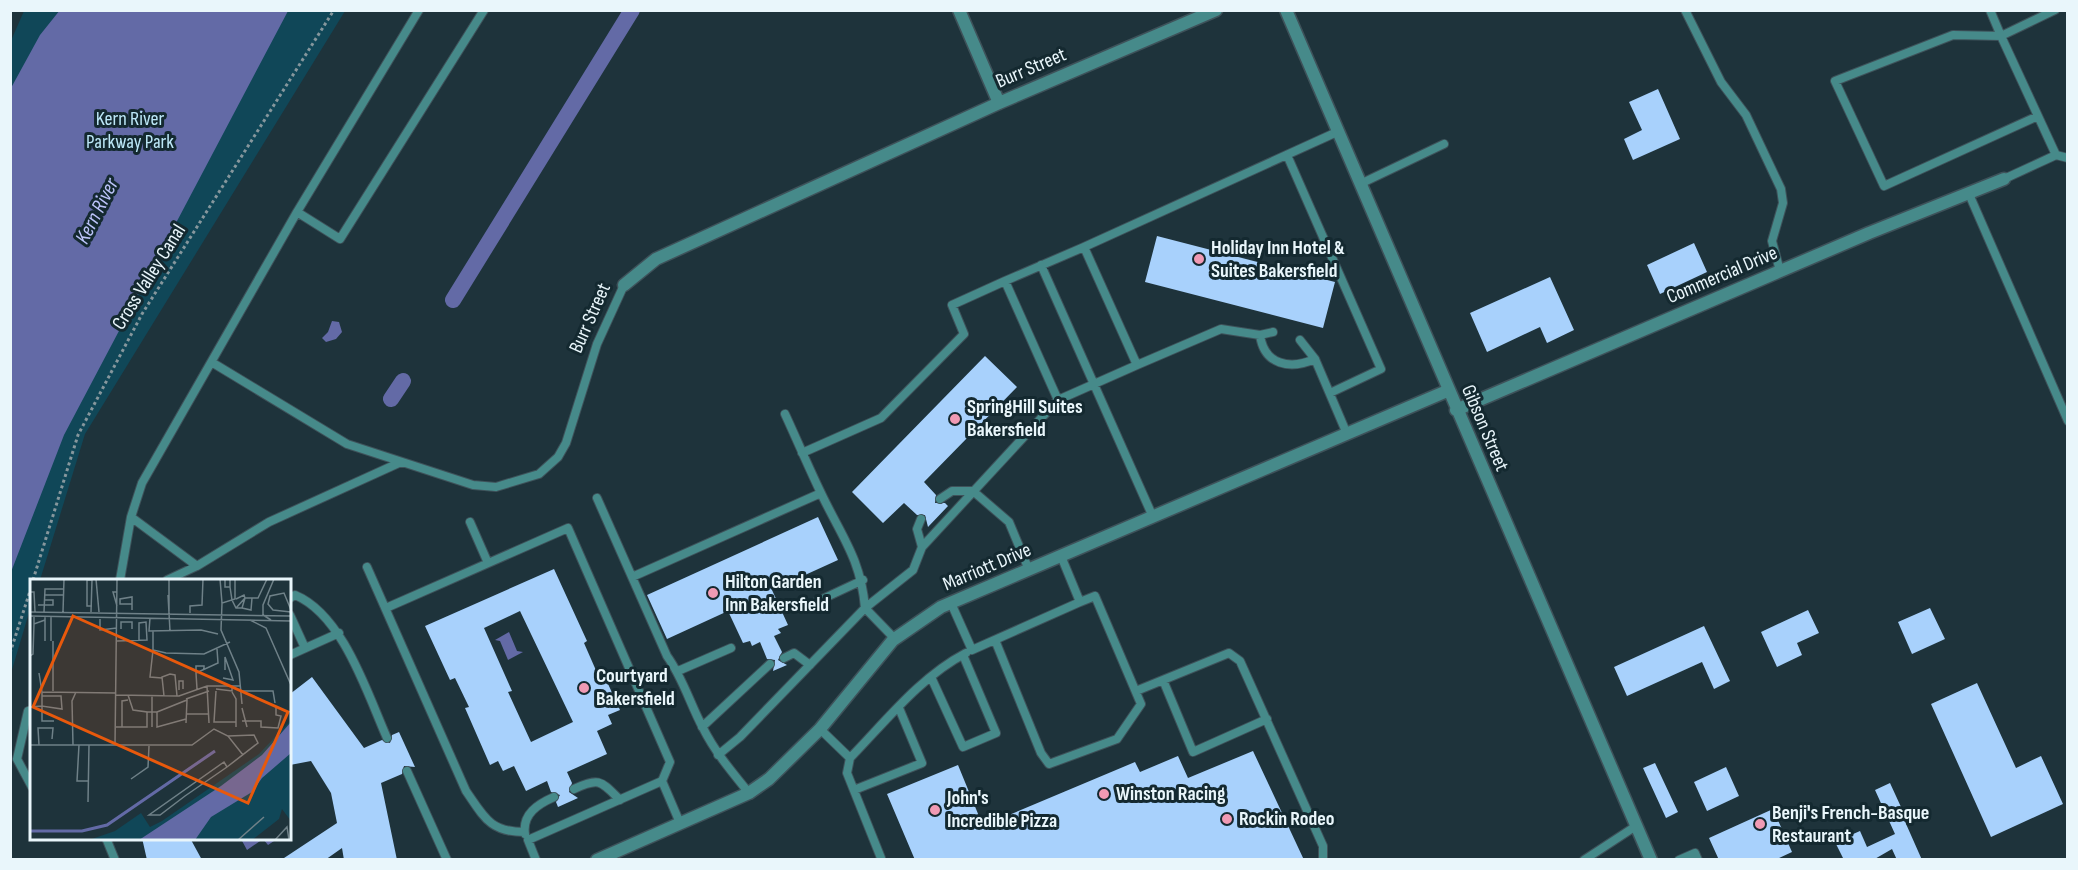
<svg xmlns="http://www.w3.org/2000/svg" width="2078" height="870" viewBox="0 0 2078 870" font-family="'Sofia Sans Condensed',sans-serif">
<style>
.green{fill:#104758}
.water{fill:#636aa6}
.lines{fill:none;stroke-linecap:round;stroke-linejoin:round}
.canal{stroke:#636aa6;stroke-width:16}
.building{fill:#a8d1fc;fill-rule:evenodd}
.service-casing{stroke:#3e525a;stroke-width:10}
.minor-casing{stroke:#3e525a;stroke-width:15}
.path{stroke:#86979d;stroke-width:3;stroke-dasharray:3 3;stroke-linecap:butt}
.service{stroke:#468a8a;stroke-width:8}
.minor{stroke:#468a8a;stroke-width:12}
.poi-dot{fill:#f09ab4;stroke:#142930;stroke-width:2}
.labels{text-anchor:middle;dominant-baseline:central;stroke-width:6;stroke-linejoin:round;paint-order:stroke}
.street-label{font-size:20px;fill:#e9f6fb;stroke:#142930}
.park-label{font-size:20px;fill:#bde8f8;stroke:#142930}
.poi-label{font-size:20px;font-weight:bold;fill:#e9f6fb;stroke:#142930;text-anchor:start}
.water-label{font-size:21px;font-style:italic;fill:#bcc4f9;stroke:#142930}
.inset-river{fill:none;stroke:#636aa6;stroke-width:3}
.inset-road{fill:none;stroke:#6f8188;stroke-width:1.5}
.view{fill:#e8590c;fill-opacity:0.15;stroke:#e8590c;stroke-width:3}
.inset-edge{fill:none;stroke:#e9f6fb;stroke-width:3}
</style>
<rect width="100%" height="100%" fill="#1e333b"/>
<!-- green -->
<path class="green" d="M24,11H345L85,434L40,580H32L31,606L11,673L10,43Z"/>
<!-- water -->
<path class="water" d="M60,10L288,11L64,435L11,572V88L40,35Z
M332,321L339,322L342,332L336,339L326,342L322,338L328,332Z
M509,632L517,651L523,652L508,660L500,641L495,640Z
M241,839H277L268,845L263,839L247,850Z"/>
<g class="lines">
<!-- canal -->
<path class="canal" d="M453,300L632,10
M391,399L403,381"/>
</g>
<!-- building -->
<path class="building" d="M1658,89L1680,139L1633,160L1624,139L1642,130L1629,102Z
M1157,236L1335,282L1323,328L1145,282Z
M1694,243L1707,272L1660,294L1647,265Z
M1550,277L1574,330L1547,343L1540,327L1487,352L1470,313Z
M985,356L1017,387L924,482L936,495L935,503H945L948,506L928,527L925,515H917L904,503L883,523L852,492Z
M818,517L838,560L772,590L788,625L778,629L781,633L774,636L782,652L778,660L787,665L773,671L775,660L767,659L760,642L752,646L750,641L743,643L728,611L667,639L647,595Z
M554,569L587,641L584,643L598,675L603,673L620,710L608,715L612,724L597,731L607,754L567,772L572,783L569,792L578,798L558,807L556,802L560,795L551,792L547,781L526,791L514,766L503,771L498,761L490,765L465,708L469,707L455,678L450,680L425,626ZM520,611L573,722L531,742L508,692L512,691L484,628Z
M1930,608L1945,639L1912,654L1898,622Z
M1808,610L1819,633L1797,643L1802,655L1777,667L1761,632Z
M1704,626L1730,681L1714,689L1702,662L1627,696L1614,667Z
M312,677L364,748L382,740L390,743L392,735L399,732L415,767L404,766L402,774L381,783L397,860H344L342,848L325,860H281L337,823L331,793L311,761L290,765V694Z
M1977,683L2016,768L2041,756L2063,804L1991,837L1931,704Z
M1253,751L1304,860H915L887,794L958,765L983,826L1135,762L1140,772L1178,756L1188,778Z
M1655,763L1678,812L1666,818L1643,768Z
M1726,767L1739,796L1707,811L1694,782Z
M1890,783L1901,807L1899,808L1922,860H1897L1892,849L1873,860H1840L1843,858L1835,842L1860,831L1867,847L1895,834L1875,790Z
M1773,809L1792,852L1775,860H1719L1709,838Z
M142,838H190L202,860H147Z"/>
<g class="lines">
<!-- service casing -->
<g class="service-casing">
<path id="service" d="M1685,10L1721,82L1746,115L1781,189L1783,203L1772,241L1780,271
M1990,10L2001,36L1953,35L1835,81L1884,186L2038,116
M1337,132L1084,247L1137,365L1221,329L1260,335C1264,365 1290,370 1315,359L1347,434
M1287,155L1381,369L1330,393
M2056,155L2068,158
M2004,179L2056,155L2001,36L2055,10
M1360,184L1444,144
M1969,194L2068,421
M297,212L340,239L484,10
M1041,265L1153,517
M1005,281L1084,247
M1260,335L1273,332
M1300,340L1315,359
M213,363L347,444L473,485L496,487L539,474L558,457L566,443L597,344L624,285
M785,414C797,440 808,466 820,491C840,534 861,558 865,608
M802,453L881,418L964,334L952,305L1005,281L1058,400L1137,365
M401,462L269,522L197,566L131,517L142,483L297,212L419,10
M597,498L667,656C683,678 690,704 703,728C715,752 732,772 749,793
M940,499L952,491H973L1009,522L1029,570
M921,519L917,529L922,547
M470,522L488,563
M367,567L466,791C484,817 490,832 524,832
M632,577L821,493
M120,580L131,517
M167,580L197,566
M290,598L295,595C343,615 367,693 387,738
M951,603L972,650L1080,602
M386,608L568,528L670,762L662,781
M865,608L913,570L922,547L1058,400
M801,609L863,580
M290,615L305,648
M995,640L1041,753L1049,764L1117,739L1141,704L1095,596L1080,602L1061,556
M290,655L339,633
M784,658L794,653L810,665
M678,671L731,648
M931,677L963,747L996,733L963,655
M1163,680L1193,752L1267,719
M1136,691L1229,653L1240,661L1323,846V860
M32,710L28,711L17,759L32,787
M702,727L770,664
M820,729L850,758L847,773L881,858L880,860
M718,755L740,737L865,608L895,639
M850,758C886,721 920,677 966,653
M407,771L447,860
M574,789C600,777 601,781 620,800
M854,790L922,763L899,708
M525,834C522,814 538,804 554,797
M106,838L115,860
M536,860L528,840L662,781L680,823
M1584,860L1636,826
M1679,860L1695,853L1698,860"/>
</g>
<!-- minor casing -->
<g class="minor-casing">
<path id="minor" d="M959,10L999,103
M1286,10L1651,860
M624,285L656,259L999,103L1216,10
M1456,410L1869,233L2004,179
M597,860L749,793L769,779L820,729L893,640L941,607L1447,391"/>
</g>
<!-- path -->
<path class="path" d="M33,580L78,435L142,314L334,10
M10,653L32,585"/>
<!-- service -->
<use href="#service" class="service"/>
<!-- minor -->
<use href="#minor" class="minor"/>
</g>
<!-- markers -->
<g class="poi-dot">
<circle cx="1199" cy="259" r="6"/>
<circle cx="955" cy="419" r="6"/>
<circle cx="713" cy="593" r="6"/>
<circle cx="584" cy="688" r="6"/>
<circle cx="1104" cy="794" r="6"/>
<circle cx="935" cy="810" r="6"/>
<circle cx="1227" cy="819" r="6"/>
<circle cx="1760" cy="824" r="6"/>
</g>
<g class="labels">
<!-- street labels -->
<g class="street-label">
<text transform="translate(1031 68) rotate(-23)">Burr Street</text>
<text transform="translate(1722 275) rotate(-23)">Commercial Drive</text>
<text transform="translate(149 277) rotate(-58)">Cross Valley Canal</text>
<text transform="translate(590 318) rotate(-66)">Burr Street</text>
<text transform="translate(1485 428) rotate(67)">Gibson Street</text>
<text transform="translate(987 567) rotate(-23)">Marriott Drive</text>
</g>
<!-- park labels -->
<g class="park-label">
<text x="130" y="119">Kern River<tspan x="130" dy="23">Parkway Park</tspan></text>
</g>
<!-- poi labels -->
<g class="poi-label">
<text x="1211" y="248">Holiday Inn Hotel &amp;<tspan x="1211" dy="23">Suites Bakersfield</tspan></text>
<text x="967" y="407">SpringHill Suites<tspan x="967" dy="23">Bakersfield</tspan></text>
<text x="725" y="582">Hilton Garden<tspan x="725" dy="23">Inn Bakersfield</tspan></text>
<text x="596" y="676">Courtyard<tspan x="596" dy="23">Bakersfield</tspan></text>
<text x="1116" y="794">Winston Racing</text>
<text x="947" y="798">John's<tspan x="947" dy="23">Incredible Pizza</tspan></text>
<text x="1772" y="813">Benji's French-Basque<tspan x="1772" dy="23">Restaurant</tspan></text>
<text x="1239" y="819">Rockin Rodeo</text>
</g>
<!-- water labels -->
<g class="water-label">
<text transform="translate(97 211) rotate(-63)">Kern River</text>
</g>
</g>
<!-- overview -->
<g transform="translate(30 579)">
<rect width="261" height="261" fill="#1e333b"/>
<path d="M261,141V242L252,230L249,240L222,261H59L85,252L111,234L120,248L132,242L229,175Z" fill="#104758"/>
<path d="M261,143V174L232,199L222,213L181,238L165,261H109L191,207L232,176Z" fill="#636aa6"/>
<path class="inset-river" d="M0,252H52L77,246L185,172"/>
<path class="inset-road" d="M66,0L69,33M139,0V32M190,0L192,24M195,0V8H200V0M205,0V20L192,24L191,51L209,93L212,125M200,8L202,21L206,29H212L215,19H228L237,0M0,13H4L5,33M15,16H34M138,16L140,52M206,20L214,16L215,19L206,29M102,25H90V20L102,18V31M8,26H23V21H15M62,27H57V1H62M87,27L83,13H87M212,29L221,31L222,19M261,31L254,14L240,17L238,25L243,31L261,33M0,33L261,37M14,33L15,10H34M33,33L34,0M61,33L62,1M160,34V27L172,26L173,0M0,37L261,42M4,37V45L15,41M15,38V62M70,38V51L87,49M120,39L119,52L171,51L188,55M220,41L236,49L261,106M241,41L233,36V26L244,0M91,50V43H102V50M123,52V71L136,74L174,75L200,63M21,62V38M87,62L117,61L116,43L109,44V61M123,71L120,98L132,99M0,77L3,75L4,45M9,94L12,113M166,94V87H174V91M193,99L203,101L195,78V91M177,107L179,144M167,110L166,94L188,84L187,70M186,110L202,112V107M149,111V102H153V110M23,112V62M186,112L184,143H206M212,112H243L245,124M202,113L206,120V148M86,116L149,117L177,107H210M12,117H31L32,130L12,127V142H24M122,117V148M134,117L132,98L140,95L145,96L147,117M156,120L179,112M0,128L12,127V113L86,114M212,129L217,148M117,133H127V148L156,140M127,133L157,121L156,144M156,135H179M212,142H231V148L248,149L251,137L246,136V127M86,148H117V133L103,131L98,116M92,148V122L98,121M0,166H162L184,150L198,157L213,176M9,166L8,149H23L22,160M43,166L42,122L46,113M49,166L47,202H59M85,166L87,0M197,188L194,183L119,236H130L155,217L197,188L228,164L224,156L198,157M101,200L118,188L119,167M58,223L59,166M208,261L234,238M245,261L257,248L259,261"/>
<path class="view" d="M43,37L258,133L218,224L3,128Z"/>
<rect width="261" height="261" class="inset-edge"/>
</g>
<!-- border -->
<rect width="2078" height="870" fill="none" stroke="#e9f6fb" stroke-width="24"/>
</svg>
